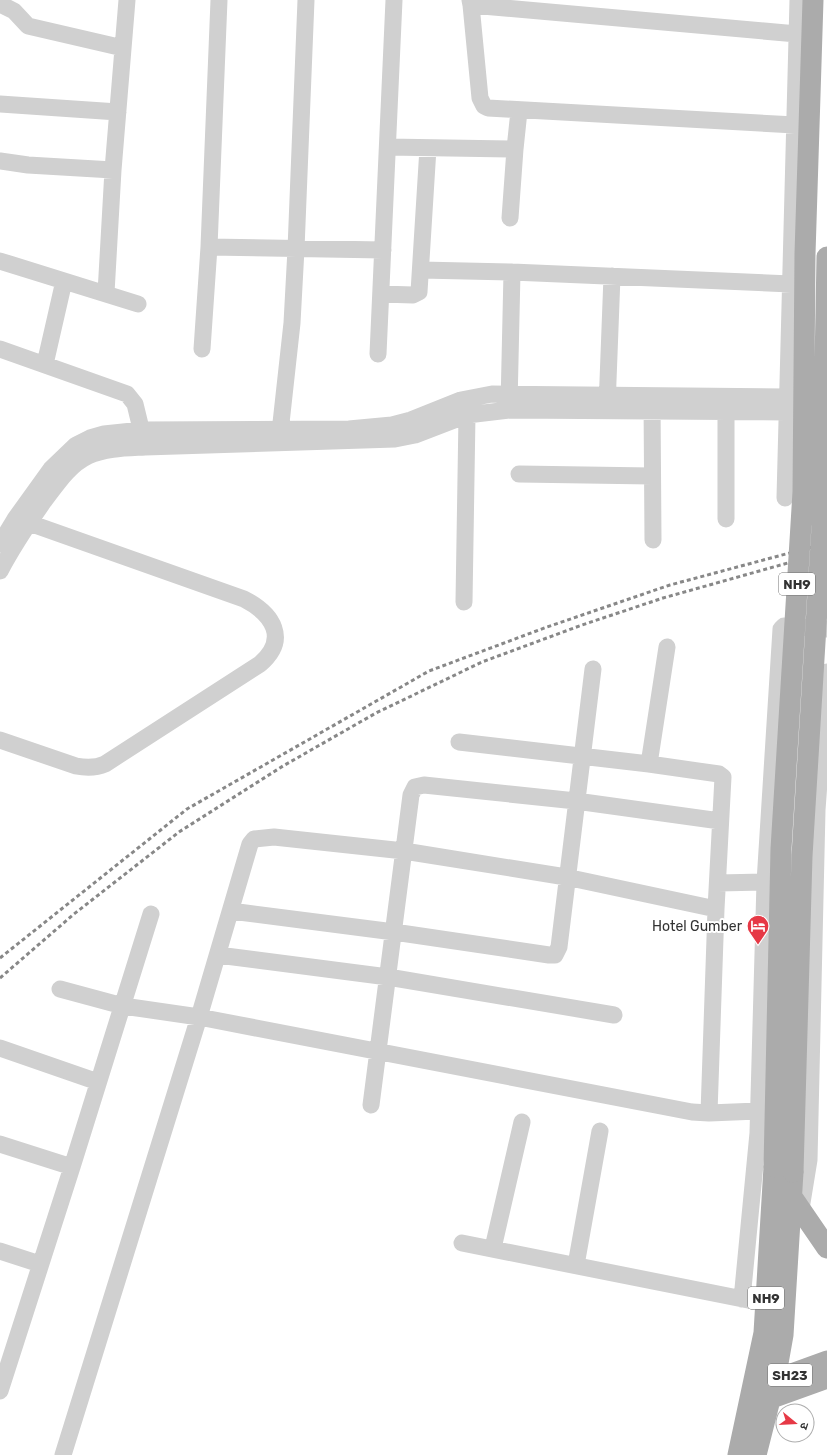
<svg xmlns="http://www.w3.org/2000/svg" width="827" height="1455" viewBox="0 0 827 1455" font-family="Rubik,'Noto Sans Devanagari',sans-serif">
<style>
.lines{fill:none;stroke-linecap:round;stroke-linejoin:round}
.minor{stroke:#d0d0d0;stroke-width:17}
.major{stroke:#ababab;stroke-width:21}
.rail{stroke:#888;stroke-width:3;stroke-dasharray:4 3;stroke-linecap:butt}
.major-bridge{stroke:#ababab;stroke-width:21}
.labels{text-anchor:middle;dominant-baseline:central;stroke-width:4;stroke-linejoin:round;paint-order:stroke}
.shield{fill:#fff;stroke:#707070;stroke-width:1}
.shield-label{font-size:13px;font-weight:bold;fill:#333}
.poi-label{font-size:14px;fill:#333;stroke:#fff;text-anchor:end}
</style>
<rect width="100%" height="100%" fill="#fff"/>
<g class="lines">
<!-- minor -->
<path class="minor" d="M470,0L471,5L480,98L484,106L488,108L795,125
M0,4L14,11L28,26L123,48
M471,5L797,34
M0,104L118,112
M388,147L515,149L519,111
M0,161L28,165L113,170
M510,218L515,149
M209,247L383,250
M0,261L138,304
M421,270L512,272L791,284
M106,293L113,170L127,0
M381,294L413,295L419,292L428,148
M0,349L127,394L135,404L144,441
M202,349L209,247L219,0
M378,354L394,0
M45,364L64,281
M652,400L653,540
M726,401V519
M509,405L512,272
M607,407L612,276
M279,441L292,323L296,249L306,0
M519,474L652,476
M785,498L798,0
M0,544L15,519L51,469L76,445L90,438L104,434L142,430L349,429L392,425L411,420L461,400L492,394L785,397L788,395
M0,571C13,546 28,524 44,501C57,484 69,465 88,456C106,448 127,448 145,447L395,439L415,435L467,415L509,410L787,412L817,411
M464,602L467,415
M0,740L76,766C86,768 96,768 105,764L260,664C289,639 273,614 244,599L18,519
M459,742L649,764L719,774L723,777L716,909L709,1113
M649,764L667,647
M718,883L765,882
M231,911L394,932L549,955H555L559,947L593,669
M218,955L388,977L614,1015
M60,989L123,1006L199,1017L692,1112L709,1113L758,1111
M0,1048L98,1082
M371,1105L411,795L415,787L424,785L576,801L720,821
M0,1144L72,1167
M801,1209L809,1160L817,810L827,672
M462,1243L753,1301
M493,1248L522,1122
M0,1251L40,1264
M576,1265L600,1131
M742,1299L758,1133L765,882L781,629L784,626L827,629
M0,1391L72,1167L151,914
M63,1455L199,1017L250,844L254,839L274,837L404,851L566,877L716,909"/>
<!-- major -->
<path class="major" d="M792,1197L827,1248
M764,1384L827,1361
M761,1402L827,1378
M738,1455L764,1333L774,1167
M756,1455L775,1380L783,1335L793,1172"/>
<!-- rail -->
<path class="rail" d="M0,958L187,809L429,671L547,627L670,585L827,543
M0,978L74,914L179,832L283,766L376,713L482,662L582,625L663,598L827,552"/>
<!-- major-bridge -->
<path class="major-bridge" d="M774,1167L781,849L803,492L805,254L813,0
M793,1172L802,856L822,527L827,257"/>
</g>
<!-- icons -->
<defs>
<g id="hotel-pin" transform="scale(1.15)"><path d="M0 17L-7.5 6A9.5 9.5 0 1 1 7.5 6Z" fill="#e63946" stroke="#fff"/><path d="M-6-4.5h1.5V1H6V5H4.5V3h-9V5H-6ZM-4 0a1.8 1.8 0 1 1 3.6 0ZM.5 0V-2.5h3Q6-2.5 6 0Z" fill="#fff"/></g>
</defs>
<g fill-rule="evenodd">
<use href="#hotel-pin" x="758" y="926"/>
</g>
<g class="labels">
<!-- shield labels -->
<g class="shield">
<rect x="779" y="573" width="36" height="22" rx="3"/>
<rect x="748" y="1287" width="36" height="22" rx="3"/>
<rect x="768" y="1364" width="44" height="22" rx="3"/>
</g>
<g class="shield-label">
<text x="797" y="584">NH9</text>
<text x="766" y="1298">NH9</text>
<text x="790" y="1375">SH23</text>
</g>
<!-- poi labels -->
<g class="poi-label">
<text x="742" y="926">Hotel Gumber</text>
</g>
</g>
<!-- north arrow -->
<g transform="translate(795 1423) rotate(108)"><circle r="19" fill="#ffffff" stroke="#adadad"/>
<path d="M0-3L7 15L0 10L-7 15Z" fill="#e63946"/>
<text y="-6" font-size="11" font-weight="bold" text-anchor="middle" fill="#333333">उ</text>
</g>
</svg>
